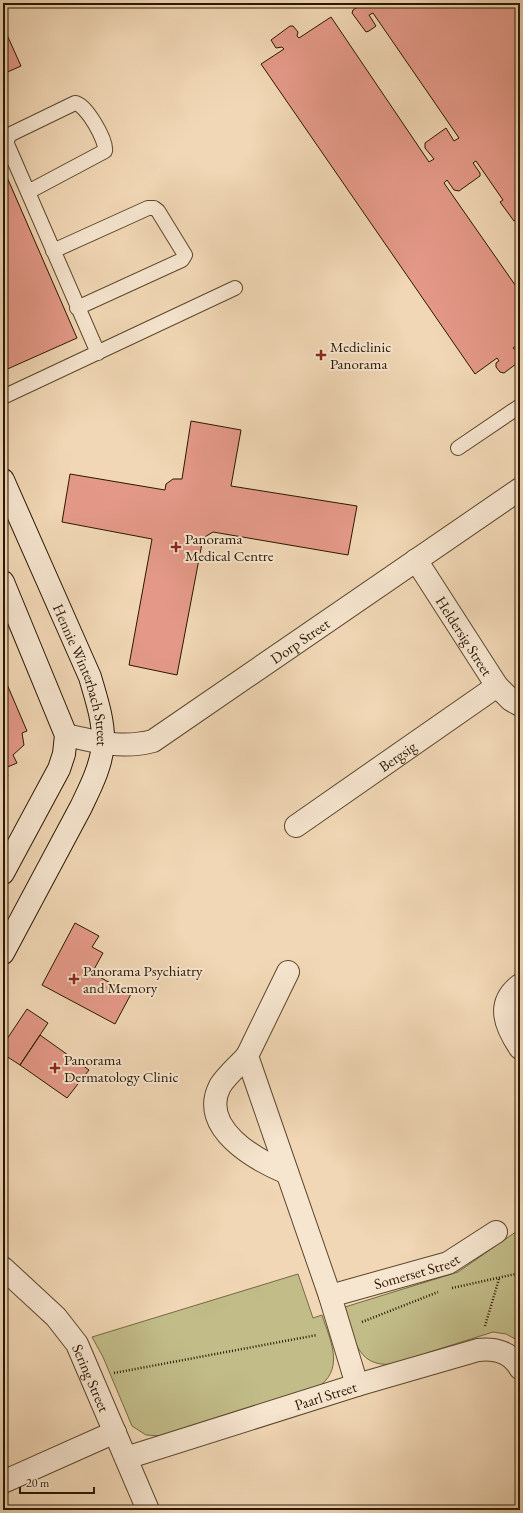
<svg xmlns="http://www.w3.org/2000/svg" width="523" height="1513" viewBox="0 0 523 1513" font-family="'EB Garamond',serif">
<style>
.green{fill:#c1bc88;stroke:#766a44}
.building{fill:#e49988;stroke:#2a1700}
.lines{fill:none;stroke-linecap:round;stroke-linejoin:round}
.lane-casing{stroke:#5c472d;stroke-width:16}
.street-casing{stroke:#5c472d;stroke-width:24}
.secondary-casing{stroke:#2a1700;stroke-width:24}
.path{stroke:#2a1700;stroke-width:2.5;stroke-dasharray:1 2;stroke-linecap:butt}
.lane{stroke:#f6e5cf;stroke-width:14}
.street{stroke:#f6e5cf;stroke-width:22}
.secondary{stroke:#f6e5cf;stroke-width:22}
.poi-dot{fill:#8f2418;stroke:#f6e5cf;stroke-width:1.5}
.labels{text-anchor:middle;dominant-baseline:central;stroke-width:4;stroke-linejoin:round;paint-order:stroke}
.poi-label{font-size:15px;fill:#2a1700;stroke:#f6e5cf;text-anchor:start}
.street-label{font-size:15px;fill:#2a1700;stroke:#f6e5cf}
</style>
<rect width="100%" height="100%" fill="#f1d7b5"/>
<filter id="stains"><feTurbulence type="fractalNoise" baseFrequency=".005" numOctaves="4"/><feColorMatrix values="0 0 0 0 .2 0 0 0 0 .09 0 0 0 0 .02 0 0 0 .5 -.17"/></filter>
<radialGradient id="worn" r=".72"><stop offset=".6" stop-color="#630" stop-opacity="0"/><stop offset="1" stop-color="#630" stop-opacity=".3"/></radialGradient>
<!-- green -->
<path class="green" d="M520,1229L519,1341L506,1334L493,1332L392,1364C355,1368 353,1334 345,1307L458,1272Z
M298,1274L313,1318L322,1315C330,1340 344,1366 321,1385L161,1436L146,1435L132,1426L103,1357L92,1337Z"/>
<!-- building -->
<path class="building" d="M363,3H520V225L516,220L514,221L500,202L503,200L476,161L473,163L480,173V176L459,191L454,190L447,180L444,183L520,292V343L513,348L520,354V361L504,373L500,372L496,367V363L499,361L497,358L475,374L261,64L284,49L282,47L276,48L271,40L290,26H293L298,32L297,36L299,38L331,17L429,162L434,159L425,148V143L446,128L454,141L459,138L373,13L369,15L376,26L369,31L366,32L352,13L353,10L359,6H365Z
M3,26L21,66L3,74Z
M3,168L77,338L3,371Z
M191,421L241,430L231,486L357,506L348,555L213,532L203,538L177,675L129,665L152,539L62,522L70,474L165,490L166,484L173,479H182Z
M3,675L27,731L22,733L24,745L13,755L17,763L5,768L8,776L3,779Z
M75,923L99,936L92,947L103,953L92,973L131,994L115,1024L42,985Z
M27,1009L48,1023L20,1065L3,1054V1045Z
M40,1035L89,1070L67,1098L20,1065Z"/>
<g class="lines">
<!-- lane casing -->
<g class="lane-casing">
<path id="lane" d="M28,192L105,151C107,141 86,104 75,103L11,134L7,139V144L98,353
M53,251L148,208H154L158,211L185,255L182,260L77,308
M3,397L235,288
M458,448L520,406"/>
</g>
<!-- street casing -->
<g class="street-casing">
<g id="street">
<path id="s1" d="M416,560L497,686L511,700L520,705"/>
<path id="s2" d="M66,735C96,742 123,749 153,741L520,489"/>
<path id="s3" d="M296,826L497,686"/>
<path d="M288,972L247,1056L330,1296L357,1385"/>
<path d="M520,985C495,1004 506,1027 520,1048"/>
<path d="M247,1056C239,1065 226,1076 220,1086C198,1128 256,1160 287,1173"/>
<path id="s4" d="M3,1268L56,1317L77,1344L148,1510"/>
<path id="s5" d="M330,1296L448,1263L496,1232"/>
<path id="s6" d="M126,1458L357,1385L478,1350C494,1348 511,1352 520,1368"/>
<path d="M3,1482L115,1432"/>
</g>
</g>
<!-- secondary casing -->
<g class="secondary-casing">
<g id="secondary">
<path id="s7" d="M3,480L90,677C96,698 104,721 103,743C102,765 90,788 81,807L3,953"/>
<path d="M3,582L66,735L64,754L59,769L3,873"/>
</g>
</g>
<!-- path -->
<path class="path" d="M452,1288L520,1273
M362,1322L438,1292
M485,1326L499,1279
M114,1373L317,1335"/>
<!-- lane -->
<use href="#lane" class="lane"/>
<!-- street -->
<use href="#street" class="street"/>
<!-- secondary -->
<use href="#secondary" class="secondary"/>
</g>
<!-- markers -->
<g class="poi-dot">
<path d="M319 349h4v4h4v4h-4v4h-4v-4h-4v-4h4z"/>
<path d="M174 541h4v4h4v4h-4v4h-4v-4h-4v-4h4z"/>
<path d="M72 973h4v4h4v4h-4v4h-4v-4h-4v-4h4z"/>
<path d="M53 1062h4v4h4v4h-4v4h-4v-4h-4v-4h4z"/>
</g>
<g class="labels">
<!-- poi labels -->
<g class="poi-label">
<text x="330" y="346">Mediclinic<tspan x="330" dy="17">Panorama</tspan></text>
<text x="185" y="538">Panorama<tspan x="185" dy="17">Medical Centre</tspan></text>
<text x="83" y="970">Panorama Psychiatry<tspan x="83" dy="17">and Memory</tspan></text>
<text x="64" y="1059">Panorama<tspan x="64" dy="17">Dermatology Clinic</tspan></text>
</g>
<!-- street labels -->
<g class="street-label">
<text stroke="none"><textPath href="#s1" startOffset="90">Heldersig Street</textPath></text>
<text stroke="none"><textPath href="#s2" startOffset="266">Dorp Street</textPath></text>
<text stroke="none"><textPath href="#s7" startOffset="211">Hennie Winterbach Street</textPath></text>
<text stroke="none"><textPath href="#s3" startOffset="123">Bergsig</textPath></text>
<text stroke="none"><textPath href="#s5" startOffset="90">Somerset Street</textPath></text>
<text stroke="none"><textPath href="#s4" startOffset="143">Sering Street</textPath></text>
<text stroke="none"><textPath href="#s6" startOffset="209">Paarl Street</textPath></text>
</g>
</g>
<!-- margin -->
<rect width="523" height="1513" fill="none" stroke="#f1d7b5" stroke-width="16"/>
<rect x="4" y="4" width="515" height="1505" fill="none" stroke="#2a1700" stroke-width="2"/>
<rect x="8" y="8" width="507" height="1497" fill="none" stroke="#2a1700"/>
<!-- scale -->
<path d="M20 1487v6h74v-6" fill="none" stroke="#2a1700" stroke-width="2"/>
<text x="26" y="1487" font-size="12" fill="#2a1700" stroke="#f6e5cf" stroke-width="3" paint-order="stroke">20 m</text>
<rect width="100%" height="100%" filter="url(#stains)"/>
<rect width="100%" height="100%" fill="url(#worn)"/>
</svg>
